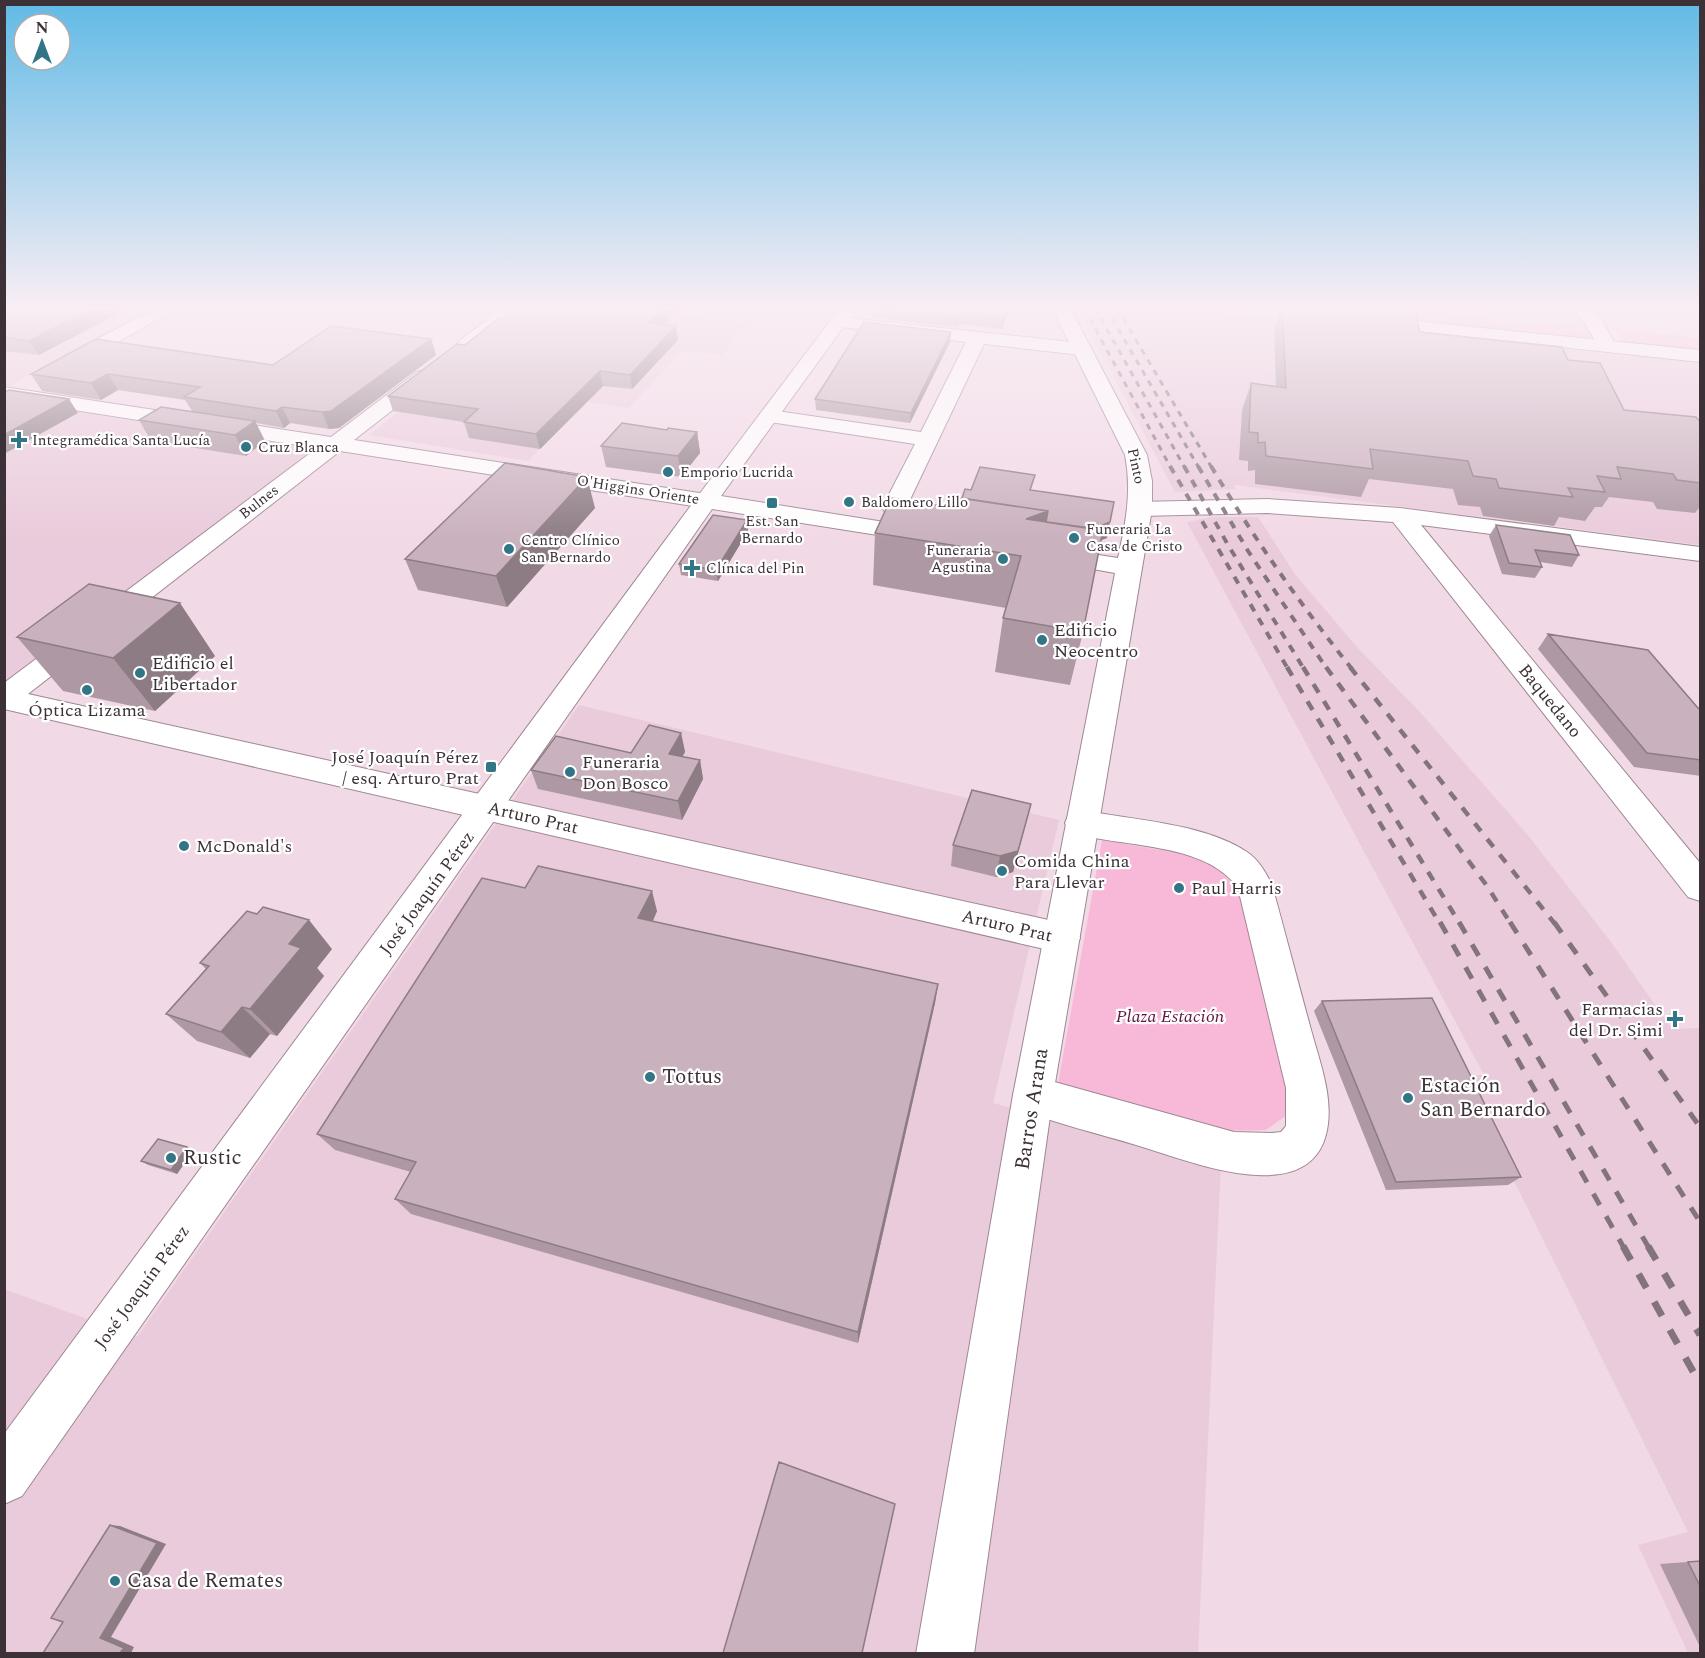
<svg xmlns="http://www.w3.org/2000/svg" width="1705" height="1658" viewBox="0 0 1705 1658" font-family="Spectral,serif">
<style>
.built{fill:#eacbdb}
.green{fill:#f8b9d9}
.lines{fill:none;stroke-linecap:round;stroke-linejoin:round}
.minor-casing{stroke:#9e8793;stroke-width:2}
.major-casing{stroke:#9e8793;stroke-width:2}
.minor{fill:#fff;fill-rule:evenodd}
.major{fill:#fff;fill-rule:evenodd}
.rail-far4{stroke:#83737b;stroke-width:3;stroke-dasharray:6 6;stroke-linecap:butt}
.rail-far3{stroke:#83737b;stroke-width:4;stroke-dasharray:8 8;stroke-linecap:butt}
.rail-far2{stroke:#83737b;stroke-width:4.5;stroke-dasharray:10 10;stroke-linecap:butt}
.rail-far1{stroke:#83737b;stroke-width:5;stroke-dasharray:13 13;stroke-linecap:butt}
.rail{stroke:#83737b;stroke-width:7;stroke-dasharray:16 16;stroke-linecap:butt}
.wall{fill:#ad98a3}
.shaded-wall{fill:#8d7c84}
.building{fill:#c9b1bd;stroke:#8d7c84;stroke-width:1.5}
.poi-dot{fill:#327586;stroke:#fff;stroke-width:2}
.labels{text-anchor:middle;dominant-baseline:central;stroke-width:4.5;stroke-linejoin:round;paint-order:stroke}
.far-poi-label{font-size:15px;fill:#3b3136;stroke:#fff;text-anchor:start}
.far-street-label{font-size:15px;fill:#3b3136;stroke:#fff}
.poi-label{font-size:18px;fill:#3b3136;stroke:#fff;text-anchor:start}
.street-label{font-size:18px;fill:#3b3136;stroke:#fff}
.park-label{font-size:18px;font-style:italic;fill:#621445;stroke:#fff}
.near-poi-label{font-size:21px;fill:#3b3136;stroke:#fff;text-anchor:start}
.near-street-label{font-size:21px;fill:#3b3136;stroke:#fff}
</style>
<rect width="100%" height="100%" fill="#f2d9e6"/>
<!-- built -->
<path class="built" d="M5,308H100L146,314L5,388Z
M528,308H680L675,315L749,324L722,355L683,350L629,408L587,402L528,461L369,435Z
M1077,308H1170L1700,363V545L1234,485L1236,489L1175,492Z
M5,401L316,448L5,686Z
M1212,517H1258L1295,574L1356,646L1419,711L1527,834L1611,942L1672,1029L1700,1028V1653H1688L1638,1545L1688,1532L1462,1076L1484,1075L1187,522Z
M579,705L1059,820L993,1103L1221,1164L1198,1653H5L4,1289L137,1337Z"/>
<!-- green -->
<path class="green" d="M1376,308L1586,327L1594,341L1394,319Z
M1614,328L1700,338V353L1627,345Z
M1102,840L1183,854L1218,868L1238,890L1290,1083L1287,1115L1266,1130L1210,1131L1057,1089Z"/>
<g class="lines">
<!-- minor casing -->
<g class="minor-casing">
<path id="minor" d="M156,308H178L77,365L70,367L60,361L63,357Z
M503,308H523L473,349H459L457,345L459,341Z
M1572,308H1591L1602,320L1616,346L1614,350H1600L1585,323Z
M840,317L1081,343L1090,349L1081,355L984,344L906,508L902,513H886L882,508L915,444L770,422L763,420L760,416L763,412L770,410L921,432L966,342L834,326L831,322L834,318Z
M424,370L434,376L431,380L354,440L706,494L714,496L718,501L714,506L706,508L340,451L28,694L1062,923L1075,927L1080,938L1075,949L1062,953L4,709V683L317,448L4,399V387L331,437L417,372Z
M1267,499L1400,508L1700,547V561L1421,525L1700,863V901L1688,897L1393,522L1267,513L1140,516L1132,514L1128,509L1132,504L1140,502Z
M1081,810C1132,820 1203,823 1247,852C1259,860 1266,873 1272,885C1285,932 1297,979 1310,1026C1318,1057 1332,1091 1328,1124C1317,1215 1187,1160 1136,1145C1097,1133 1057,1124 1019,1109L1013,1095L1019,1081L1033,1076L1234,1132L1272,1133L1281,1132L1286,1126V1088L1238,888C1205,841 1120,848 1069,832L1065,823L1069,814Z"/>
</g>
<!-- major casing -->
<g class="major-casing">
<path id="major" d="M840,308H857L721,496L922,528L931,530L934,535L931,540L922,542L712,509L22,1496L4,1504V1434L698,496Z
M1052,308H1070L1147,455L1152,481V509L1053,1095L974,1654H916L1013,1095L1115,573L1053,562L1044,560L1041,555L1044,550L1053,548L1118,558C1126,522 1132,491 1125,455Z
M1280,308H1329L1433,323L1700,350V362L1433,333L1288,313Z"/>
</g>
<!-- minor -->
<use href="#minor" class="minor"/>
<!-- major -->
<use href="#major" class="major"/>
<!-- rail-far4 -->
<path class="rail-far4" d="M1084,308L1171,468
M1095,308L1185,468
M1106,308L1199,468
M1117,308L1212,468"/>
<!-- rail-far3 -->
<path class="rail-far3" d="M1170,466L1288,669
M1184,466L1228,545L1304,669
M1198,466L1248,551L1327,669
M1211,466C1253,537 1300,604 1352,669"/>
<!-- rail-far2 -->
<path class="rail-far2" d="M1287,667L1440,924
M1303,667L1460,924
M1326,667L1487,886L1511,924
M1350,667L1555,924"/>
<!-- rail-far1 -->
<path class="rail-far1" d="M1440,922L1624,1248
M1459,922L1649,1248
M1510,922L1700,1222
M1554,922L1700,1127"/>
<!-- rail -->
<path class="rail" d="M1623,1246L1700,1384
M1648,1246L1700,1335"/>
</g>
<!-- wall -->
<path class="wall" d="M23,308H117L119,313L39,355L4,351V317Z
M680,308L664,325L678,340L632,389L603,386L540,449L469,438L464,422L393,411L388,396L503,318Z
M873,308H1010L1002,329L959,324L958,327L873,318Z
M1281,308H1391L1420,332L1568,360L1624,410L1701,423V508H1699L1695,513L1657,509L1653,502L1609,497L1602,507H1595L1585,521L1559,517L1554,526L1483,516L1480,507L1458,505L1453,489L1369,479L1361,497L1255,484V470L1248,471V461L1239,460L1242,410L1251,383L1276,387L1274,330Z
M431,339L436,355L339,428L329,429L290,423L284,428L256,423L265,441L246,456L151,441L139,420L192,411L185,400L118,390L101,400L42,391L31,374L273,365Z
M950,342L910,423L816,410L815,399Z
M667,430L697,432L700,453L681,477L606,467L601,446Z
M971,490H1032L1107,538L1101,540L1083,632L1070,685L995,672L1003,618L1006,608L873,585L875,533L947,507L962,498Z
M595,508L507,607L418,590L405,559Z
M747,520L748,531L718,581L681,575L679,564Z
M1496,525L1579,555L1572,567L1540,562L1542,567L1535,578L1502,574L1489,536Z
M1548,634L1698,708L1701,709V776L1634,767L1538,649Z
M17,637L215,656L155,711L63,691Z
M681,733L685,752L682,757L700,760L703,779L682,820L538,789L531,770L631,753Z
M1031,804L1013,872L996,877L951,866L953,845Z
M525,888L657,911L653,921L938,984L935,1003L858,1343L411,1214L395,1199L411,1172L335,1150L317,1134Z
M332,949L317,968L324,976L277,1036L270,1034L250,1058L197,1041L166,1014L206,969L200,963Z
M1322,1001L1521,1177L1508,1185L1386,1190L1314,1011Z
M187,1147L193,1151L177,1174L148,1165L141,1161Z
M1701,1561V1649L1660,1564Z"/>
<!-- shaded-wall -->
<path class="shaded-wall" d="M92,308H117L119,313L39,355L29,341Z
M664,308H680L651,337L649,323Z
M1007,308H1010L1002,329L1003,319Z
M676,326L678,340L632,389L630,375Z
M951,332L950,342L910,423L911,413Z
M431,339L436,355L339,428L329,429L322,412Z
M600,371L603,386L540,449L536,434Z
M108,374L118,390L101,400L91,383Z
M69,399L78,413L4,454V435Z
M282,407L290,423L284,428L276,411Z
M255,421L265,441L246,456L235,435Z
M697,432L700,453L681,477L678,456Z
M587,477L595,508L507,607L496,576Z
M1048,511L1039,563L1026,519Z
M747,520L748,531L718,581L716,570Z
M1110,522L1107,538L1077,549L1080,533Z
M180,603L215,656L155,711L113,658Z
M681,733L685,752L673,773L669,754Z
M700,760L703,779L682,820L678,801Z
M1031,804L1013,872L996,877L1000,856Z
M652,891L657,911L645,938L638,918Z
M309,920L332,949L317,968L324,976L277,1036L250,1009L289,944Z
M938,984L935,1003L858,1343V1332Z
M242,1007L270,1034L250,1058L221,1032Z
M187,1147L193,1151L177,1174L171,1170Z
M110,1525L120,1526L166,1544L111,1637L134,1647L131,1653H120L100,1638Z"/>
<!-- building -->
<path class="building" d="M23,308H92L29,341L4,337V317Z
M515,308H664L649,323L676,326L630,375L600,371L536,434L464,422L478,409L388,396L457,344L465,345L500,317L503,318Z
M873,308H1007L1003,319L960,314L959,318Z
M1282,308H1391L1415,311L1420,332L1562,347L1568,360L1600,363L1624,410L1696,417L1701,423V483L1677,480L1673,474L1617,467L1621,479L1597,476L1605,492L1568,488L1573,497L1499,488L1496,479L1473,476L1468,461L1370,449L1373,469L1266,456L1265,442L1258,443V433L1249,432L1251,383L1286,388Z
M864,322L951,332L911,413L815,399Z
M331,326L431,339L331,411L322,412L282,407L276,411L184,397L200,387L108,374L91,383L31,374L96,339L273,365Z
M9,390L69,399L4,435V392Z
M161,407L255,421L235,435L139,420Z
M622,423L667,430L668,428L697,432L678,456L601,446Z
M505,463L587,477L496,576L405,559Z
M980,467L1035,475L1030,490L1114,502L1110,522L1093,529L1046,522L1048,511L962,498L965,489L971,490Z
M952,497L1048,511L1026,519L1103,530L1083,632L1003,618L1021,556L875,533L891,498L947,507Z
M713,515L747,520L716,570L679,564Z
M1496,525L1570,535L1579,555L1535,550L1542,567L1509,563Z
M89,584L180,603L113,658L17,637Z
M1548,634L1648,650L1698,708L1701,709V760L1647,753Z
M649,725L681,733L669,754L700,760L678,801L531,770L556,736L631,753Z
M972,790L1031,804L1018,851L1000,856L953,845Z
M538,866L652,891L638,918L938,984L858,1332L395,1199L416,1162L317,1134L482,878L525,888Z
M263,907L309,920L289,944L301,948L250,1009L242,1007L221,1032L166,1014L209,966L200,963L247,911L257,914Z
M1432,998L1521,1177L1396,1182L1322,1001Z
M158,1139L187,1147L171,1170L141,1161Z
M779,1462L895,1504L862,1653H723Z
M110,1525L157,1543L100,1638L124,1648L120,1653H43L63,1622L51,1618Z
M1701,1561V1588L1688,1562Z"/>
<!-- sky -->
<linearGradient id="sky" x2="0" y2="1"><stop stop-color="#61bae6"/><stop offset="0.57" stop-color="#f9eef4"/><stop offset="1" stop-color="#f9eef4" stop-opacity="0"/></linearGradient>
<rect width="1705" height="541" fill="url(#sky)"/>
<!-- markers -->
<g class="poi-dot">
<path d="M16 431h6v6h6v6h-6v6h-6v-6h-6v-6h6z"/>
<circle cx="246" cy="447" r="6"/>
<circle cx="668" cy="472" r="6"/>
<circle cx="849" cy="502" r="6"/>
<rect x="766" y="497" width="12" height="12" rx="3"/>
<circle cx="1074" cy="538" r="6"/>
<circle cx="509" cy="549" r="6"/>
<circle cx="1003" cy="559" r="6"/>
<path d="M689 559h6v6h6v6h-6v6h-6v-6h-6v-6h6z"/>
<circle cx="1042" cy="640" r="6"/>
<circle cx="140" cy="673" r="6"/>
<circle cx="87" cy="690" r="6"/>
<rect x="485" y="761" width="12" height="12" rx="3"/>
<circle cx="570" cy="772" r="6"/>
<circle cx="184" cy="846" r="6"/>
<circle cx="1002" cy="871" r="6"/>
<circle cx="1179" cy="888" r="6"/>
<path d="M1672 1010h6v6h6v6h-6v6h-6v-6h-6v-6h6z"/>
<circle cx="650" cy="1077" r="6"/>
<circle cx="1408" cy="1098" r="6"/>
<circle cx="171" cy="1158" r="6"/>
<circle cx="115" cy="1581" r="6"/>
</g>
<g class="labels">
<!-- far-poi labels -->
<g class="far-poi-label">
<text x="32" y="440">Integramédica Santa Lucía</text>
<text x="258" y="447">Cruz Blanca</text>
<text x="680" y="472">Emporio Lucrida</text>
<text x="861" y="502">Baldomero Lillo</text>
<text x="772" y="521" text-anchor="middle">Est. San<tspan x="772" dy="17">Bernardo</tspan></text>
<text x="1086" y="529">Funeraria La<tspan x="1086" dy="17">Casa de Cristo</tspan></text>
<text x="521" y="540">Centro Clínico<tspan x="521" dy="17">San Bernardo</tspan></text>
<text x="991" y="550" text-anchor="end">Funeraria<tspan x="991" dy="17">Agustina</tspan></text>
<text x="706" y="568">Clínica del Pin</text>
</g>
<!-- far-street labels -->
<g class="far-street-label">
<text transform="translate(1136 466) rotate(78)">Pinto</text>
<text transform="translate(638 490) rotate(9)">O'Higgins Oriente</text>
<text transform="translate(259 502) rotate(-38)">Bulnes</text>
</g>
<!-- poi labels -->
<g class="poi-label">
<text x="1054" y="630">Edificio<tspan x="1054" dy="21">Neocentro</tspan></text>
<text x="152" y="663">Edificio el<tspan x="152" dy="21">Libertador</tspan></text>
<text x="87" y="710" text-anchor="middle">Óptica Lizama</text>
<text x="479" y="757" text-anchor="end">José Joaquín Pérez<tspan x="479" dy="21">/ esq. Arturo Prat</tspan></text>
<text x="582" y="762">Funeraria<tspan x="582" dy="21">Don Bosco</tspan></text>
<text x="196" y="846">McDonald's</text>
<text x="1014" y="861">Comida China<tspan x="1014" dy="21">Para Llevar</tspan></text>
<text x="1191" y="888">Paul Harris</text>
<text x="1663" y="1009" text-anchor="end">Farmacias<tspan x="1663" dy="21">del Dr. Simi</tspan></text>
</g>
<!-- street labels -->
<g class="street-label">
<text transform="translate(1550 701) rotate(51)">Baquedano</text>
<text transform="translate(533 818) rotate(13)">Arturo Prat</text>
<text transform="translate(427 893) rotate(-54)">José Joaquín Pérez</text>
<text transform="translate(1007 926) rotate(13)">Arturo Prat</text>
<text transform="translate(142 1287) rotate(-54)">José Joaquín Pérez</text>
</g>
<!-- park labels -->
<g class="park-label">
<text x="1170" y="1016">Plaza Estación</text>
</g>
<!-- near-poi labels -->
<g class="near-poi-label">
<text x="662" y="1077">Tottus</text>
<text x="1420" y="1086">Estación<tspan x="1420" dy="24">San Bernardo</tspan></text>
<text x="183" y="1158">Rustic</text>
<text x="127" y="1581">Casa de Remates</text>
</g>
<!-- near-street labels -->
<g class="near-street-label">
<text transform="translate(1032 1109) rotate(-81)">Barros Arana</text>
</g>
</g>
<!-- border -->
<rect width="1705" height="1658" fill="none" stroke="#3b3136" stroke-width="12"/>
<!-- north arrow -->
<g transform="translate(42 42)"><circle r="28" fill="#ffffff" stroke="#b1adaf" stroke-width="1.5"/>
<path d="M0-4.5L10 22L0 15L-10 22Z" fill="#327586"/>
<text y="-9" font-size="16" font-weight="bold" text-anchor="middle" fill="#3b3136">N</text>
</g>
</svg>
